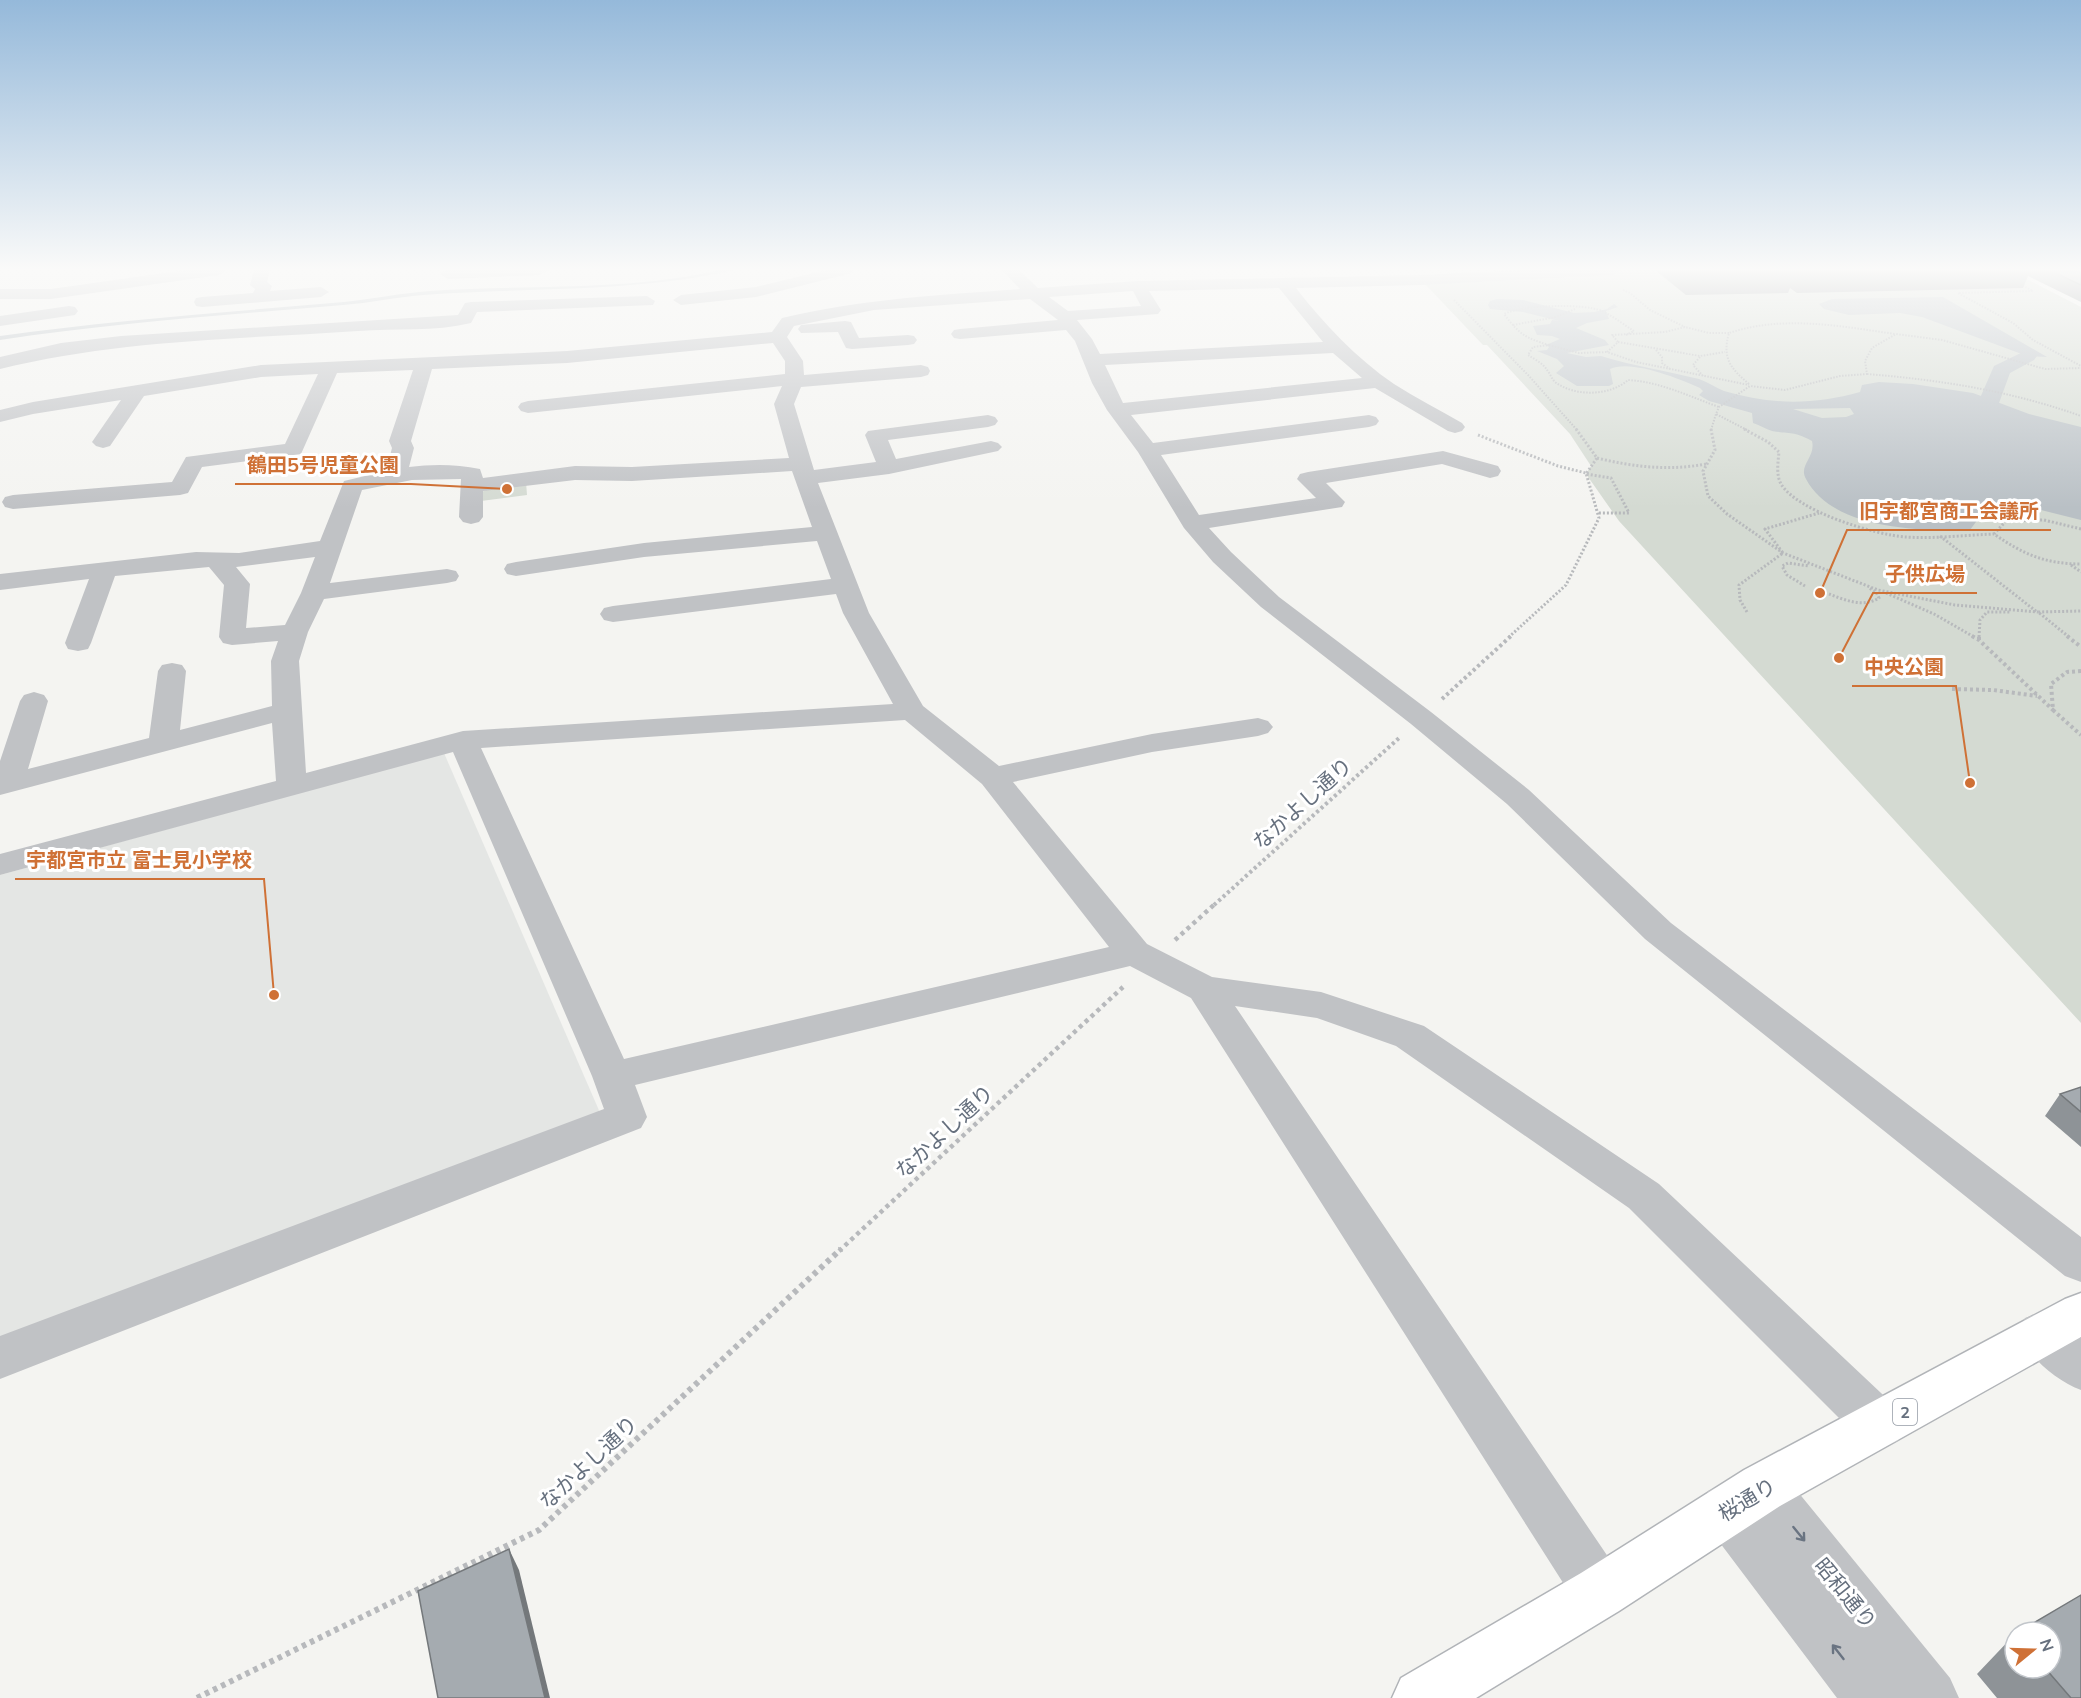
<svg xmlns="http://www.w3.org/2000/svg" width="2081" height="1698" viewBox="0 0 2081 1698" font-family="Mulish,'Noto Sans JP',sans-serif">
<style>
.built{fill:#e4e6e4}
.green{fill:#d4dad2}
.water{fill:#b9c0c5;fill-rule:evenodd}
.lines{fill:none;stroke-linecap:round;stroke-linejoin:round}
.canal{fill:#b9c0c5;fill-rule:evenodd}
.major-casing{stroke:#b1b4b8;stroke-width:3}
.path-far4{stroke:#b7b9bc;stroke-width:2;stroke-dasharray:1.5 1.5;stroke-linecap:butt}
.path-far3{stroke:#b7b9bc;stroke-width:3;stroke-dasharray:2 2;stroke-linecap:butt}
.path-far2{stroke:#b7b9bc;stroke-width:4;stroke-dasharray:3 3;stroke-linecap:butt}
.path-far1{stroke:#b7b9bc;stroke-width:4.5;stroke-dasharray:4 4;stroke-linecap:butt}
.path{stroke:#b7b9bc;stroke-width:6;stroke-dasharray:4.5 4.5;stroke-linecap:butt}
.minor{fill:#c0c2c5;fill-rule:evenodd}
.major{fill:#fff;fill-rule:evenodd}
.wall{fill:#8e9397}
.shaded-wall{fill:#74787b}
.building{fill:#a5abb0;stroke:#74787b;stroke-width:1.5}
.oneway{stroke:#6a7482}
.labels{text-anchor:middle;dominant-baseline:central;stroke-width:6;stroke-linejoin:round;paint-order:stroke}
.shield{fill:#fff;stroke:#949ba5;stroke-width:1.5}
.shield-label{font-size:16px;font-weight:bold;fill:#66707e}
.near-street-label{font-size:21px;fill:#66707e;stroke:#fff}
.leader{fill:none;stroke:#cf7136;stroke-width:2}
.callout-dot{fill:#cf7136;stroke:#fff;stroke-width:2}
.callout-label{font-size:20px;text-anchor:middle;font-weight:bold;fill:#cf7136;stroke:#fff;stroke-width:6;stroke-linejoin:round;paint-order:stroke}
</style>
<rect width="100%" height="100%" fill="#f4f4f1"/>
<!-- built -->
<path class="built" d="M444,753L601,1115L0,1345V875Z"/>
<!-- green -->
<path class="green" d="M1626,270H2009L2081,307V1023L1619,521L1586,474L1591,466L1570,434L1487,345H1483L1425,284L1579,277Z
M526,482L527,495L481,501L482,492L493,486Z"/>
<!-- water -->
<path class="water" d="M720,270H735C631,293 528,287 423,295C396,297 370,303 343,305C228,315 114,323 0,340V336C114,320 229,312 344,302C373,299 401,293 430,291C527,284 625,292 720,270Z
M1943,297L2047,357L2027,356L1922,317L1900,313L1849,315L1824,309L1819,304L1832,299Z
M1614,304L1618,307L1606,311L1609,319L1587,323L1576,328L1605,340L1609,345L1567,353L1586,357L1601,356C1633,366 1667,371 1699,379C1708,382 1716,388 1724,391C1770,405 1814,405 1860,392L1862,385L1879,382L1913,384L1973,393L2029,414L2081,427V520L2041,510L1984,511L1970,530C1920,531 1833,530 1806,479C1798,465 1816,457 1812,441C1795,431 1789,434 1772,431C1766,429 1759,425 1753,423L1752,413L1709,401L1699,395L1703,391L1700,388C1680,379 1631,359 1610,369L1613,384L1609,386H1577L1556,373L1564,366L1557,359L1537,351L1547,350L1549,347L1546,345L1560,339L1552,336L1537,335L1533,326L1550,324L1552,320L1563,321L1571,318L1573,313L1594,312L1607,309ZM1850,408L1854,414L1846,417L1822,418L1793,409Z"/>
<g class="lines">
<!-- canal -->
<path class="canal" d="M1497,299L1523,300L1578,314L1580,318L1578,322L1571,324L1523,312L1490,309L1488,305L1490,301Z
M2027,350L2034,352L2037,356L2034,360L2010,373L1999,403L1991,404L1983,403L1980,398L1994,366Z"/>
<!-- major casing -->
<g class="major-casing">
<path id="major" d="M2081,1293V1337L1780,1506L1619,1611L1476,1698H1392L1401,1678L1581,1573L1744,1470L2065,1299Z"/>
</g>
<!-- path-far4 -->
<path class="path-far4" d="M2020,284L2033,291L1958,293L2013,323L2033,340L2081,366
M1623,290L1630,293L1650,310L1685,327
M1454,300L1529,376L1577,430
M1513,325L1556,317L1575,309
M1729,333H1709L1685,327L1665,332L1612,335L1618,342L1607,352L1636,362L1749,385
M1626,335L1634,331C1624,325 1613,316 1602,311C1583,303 1523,305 1504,314C1519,334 1525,338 1549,345L1533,347L1528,355C1534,359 1543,363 1547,370C1550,373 1551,378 1555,382C1575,397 1610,396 1628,380C1661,382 1688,396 1719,407
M1618,342L1700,356L1725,352
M1549,345L1579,353L1607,352
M1656,350L1662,357V363L1670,369
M1700,357L1693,365L1703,376
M1867,374C1941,380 2011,391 2081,416
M1749,384C1730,368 1722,358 1729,333C1783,315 1840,326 1895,334
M1711,430L1716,414
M1747,430L1716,414L1719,407L1750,386L1785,390L1840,376L1867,374L1865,361L1872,348L1896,334L1942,340L2045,369L2081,368"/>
<!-- path-far3 -->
<path class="path-far3" d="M1576,429L1597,458L1586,474L1611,478L1629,513H1597
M1711,429L1715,450L1703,471L1708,496L1727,514L1783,553L1878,590L1955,605L2038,612
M1744,429L1768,442L1779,452C1778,462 1776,475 1781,484C1797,511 1875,535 1906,537C1935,539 1965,535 1994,534
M1478,435L1558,466L1586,473L1599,518L1566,585L1509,637
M1597,458C1634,467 1669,471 1706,464
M2081,529L2044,520L2006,521L1994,534C2023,554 2045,564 2081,564
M1940,536L2037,612
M2071,565L2081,572
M1805,586L1787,575L1782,566L1788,563L1809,566
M1886,593L1934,614L1974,637
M1829,594C1845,600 1863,608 1879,598L1876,592L1869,588
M1747,612L1740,600L1739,585L1783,553L1765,529L1819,513
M1979,637L1980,620L1987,612H2010
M2069,637L2038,612L2081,611"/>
<!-- path-far2 -->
<path class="path-far2" d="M1972,636L1979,640L2053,710
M2067,636L2081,647
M1979,640V636
M2081,671L2067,672L2051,684L2053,710L2081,735
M1952,689L1993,690L2037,696
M1442,699L1511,636
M1214,905L1399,738"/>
<!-- path-far1 -->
<path class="path-far1" d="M1175,940L1216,903
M839,1251L1123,987"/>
<!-- path -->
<path class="path" d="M197,1698L539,1530L841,1249"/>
<!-- minor -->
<path class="minor" d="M185,270H227L219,275L51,299H0V289H51Z
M254,270H270L267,282L272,286L270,291L321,287L329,292L321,297L202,307L196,306L194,302L196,298L202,297L253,293L255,289L250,285Z
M445,270H548L540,275L448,279L440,274Z
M826,270H854L852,273L756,297L681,305L673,300L681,295L756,287Z
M1002,270H1019L1038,288L1138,281L1421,275L1521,270H1621L1613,275L1421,285L1296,288C1324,324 1356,358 1394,384C1416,398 1440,410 1462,423L1465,427L1462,431L1455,433L1448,431L1375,388L1131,415L1153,443L1369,415L1376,417L1379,421L1376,425L1369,427L1161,455L1199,515L1316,498L1297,479L1300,474L1308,472L1443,451L1498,466L1501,471L1498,476L1490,478L1442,464L1326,483L1345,502L1342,507L1209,528L1231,552L1279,597L1431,712L1529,790L1671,923L2081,1237V1282L2065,1276L1645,939L1507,804L1411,724L1261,607L1213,562L1184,528L1138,452L1107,410L1092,383L1075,341L1066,330L960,339L954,338L951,334L954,330L960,329L1058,320L1030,299L874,310L794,326L787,337L803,361L804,375L921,365L928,367L930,371L928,375L921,377L801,387L794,404L814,470L876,462L865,435L868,431L988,415L995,417L998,421L995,425L988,427L888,440L896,459L991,441L998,443L1002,447L998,451L889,474L818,483L869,613L923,706L999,766L1152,734L1258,718L1268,721L1273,727L1268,733L1258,736L1152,752L1013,782L1147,944L1212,977L1321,992L1424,1026L1659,1184L1898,1409L1905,1425L1898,1441L1880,1448L1862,1441L1629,1208L1396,1046L1317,1018L1235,1006L1619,1573L1627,1592L1619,1611L1600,1619L1581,1611L1191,998L1130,966L635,1085L647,1117L641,1128L0,1379V1336L604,1109L592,1076L453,752L0,875V854L276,781L272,723L0,795V761L20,701L24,695L34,692L44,695L48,701L28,769L149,738L158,671L162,665L172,663L182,665L186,671L180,730L272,706L271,661L278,641L232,645L223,643L219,637L224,585L209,567L115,576L91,643L88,649L78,651L68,649L65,643L89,579L0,590V574L196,552L239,553L320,541L344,481L386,471L392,448L389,441L413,370L337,373L301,454L202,467L188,493L180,495L13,509L5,507L2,502L5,497L13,495L172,482L186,457L285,444L318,374L261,377L144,396L110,446L103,448L96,446L92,442L121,400L33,414L0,422V410L33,402L261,365L567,351L772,332L782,318C860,299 940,295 1020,289ZM1279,288L1323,342L1100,354L1092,339L1077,320L1158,314L1161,310L1149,291ZM1133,291L1141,306L1068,311L1049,297ZM773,343L785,361V374L528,401L521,403L518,407L521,411L528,413L782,386L774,404L789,458L632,467L575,466L483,478L480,469C456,464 432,464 409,467L414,448L411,441L432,369L567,363ZM1333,353L1362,378L1123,403L1105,365ZM792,471L812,527L644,543L516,562L507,564L504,569L507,574L516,576L644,557L817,541L831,579L613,606L604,608L600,614L604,620L613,622L836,594L843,613L893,704L463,731L306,773L299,661L308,632L324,599L447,583L456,581L459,576L456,571L447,569L330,583L362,490L412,480L461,479L459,517L463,522L471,524L479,522L483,517V491L575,480L632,481ZM315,557L301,593L285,625L246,628L250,584L236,567ZM905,720L982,784L1109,947L624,1059L481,748Z
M647,296L655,301L653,305L477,312L471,323C434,332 396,328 358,331C238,339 117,340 0,369V357L61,343L121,336L458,315L465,303L471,302Z
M69,306L75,307L78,311L75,315L0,326V316Z
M845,321L851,322L859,338L908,335L914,336L917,340L914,344L908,345L852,349L846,348L838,332L801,333L798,329L801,325Z
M2042,1312L2059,1318L2081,1338V1390C2055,1380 2030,1358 2018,1333L2025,1318Z
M1762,1463L1780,1470L1950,1678L1959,1698H1837L1708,1527L1701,1509L1708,1491L1727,1483L1736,1487L1744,1470Z"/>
<!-- major -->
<use href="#major" class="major"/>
</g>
<!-- wall -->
<path class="wall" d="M1655,270H2081V302L2028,276L2023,288L1797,293L1790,288L1788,293L1686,295Z
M2081,1087V1147L2045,1116L2060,1094Z
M2015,1634V1668H2051L2081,1698H1997L1977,1674Z"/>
<!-- shaded-wall -->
<path class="shaded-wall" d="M509,1549L519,1570L550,1698H545Z"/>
<!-- building -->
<path class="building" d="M2049,270H2081V285Z
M2081,1087V1112L2060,1094Z
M509,1549L545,1698H438L418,1591Z
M2081,1595V1698H2071L2045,1668H2051V1632H2018Z"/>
<!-- one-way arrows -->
<defs><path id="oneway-shaft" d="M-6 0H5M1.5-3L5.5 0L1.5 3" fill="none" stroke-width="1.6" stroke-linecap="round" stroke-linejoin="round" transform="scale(1.5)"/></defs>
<g class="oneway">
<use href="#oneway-shaft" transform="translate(1799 1534) rotate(51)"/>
<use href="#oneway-shaft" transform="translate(1838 1652) rotate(-128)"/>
</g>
<!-- sky -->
<linearGradient id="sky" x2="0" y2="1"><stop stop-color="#95b9da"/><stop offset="0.53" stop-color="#fafaf9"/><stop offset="1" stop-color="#fafaf9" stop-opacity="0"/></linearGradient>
<rect width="2081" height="508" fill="url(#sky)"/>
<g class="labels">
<!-- shield labels -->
<rect class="shield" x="1893" y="1399" width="24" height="26" rx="4.5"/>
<g class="shield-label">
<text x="1905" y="1412">2</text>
</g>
<!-- near-street labels -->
<g class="near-street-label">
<text transform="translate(1302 803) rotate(-42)">なかよし通り</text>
<text transform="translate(944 1131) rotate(-43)">なかよし通り</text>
<text transform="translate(588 1462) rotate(-43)">なかよし通り</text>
<text transform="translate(1747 1499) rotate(-31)">桜通り</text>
<text transform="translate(1846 1593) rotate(51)">昭和通り</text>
</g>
</g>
<!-- callouts -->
<path class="leader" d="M507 489L411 484H235M1820 593L1847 530H2051M1839 658L1873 593H1977M1970 783L1956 686H1852M274 995L264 879H15"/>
<g class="callout-dot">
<circle cx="507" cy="489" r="6"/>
<circle cx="1820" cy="593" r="6"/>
<circle cx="1839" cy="658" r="6"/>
<circle cx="1970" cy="783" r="6"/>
<circle cx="274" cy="995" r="6"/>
</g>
<g class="callout-label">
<text x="323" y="472">鶴田5号児童公園</text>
<text x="1949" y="518">旧宇都宮商工会議所</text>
<text x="1925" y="581">子供広場</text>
<text x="1904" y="674">中央公園</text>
<text x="139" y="867">宇都宮市立 富士見小学校</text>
</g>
<!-- north arrow -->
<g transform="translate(2033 1650) rotate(71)"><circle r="28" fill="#ffffff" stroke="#c2c6cb" stroke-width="1.5"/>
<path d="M0-4.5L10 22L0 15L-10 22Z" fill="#cf7136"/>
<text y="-9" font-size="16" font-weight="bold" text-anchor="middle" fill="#66707e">N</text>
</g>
</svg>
